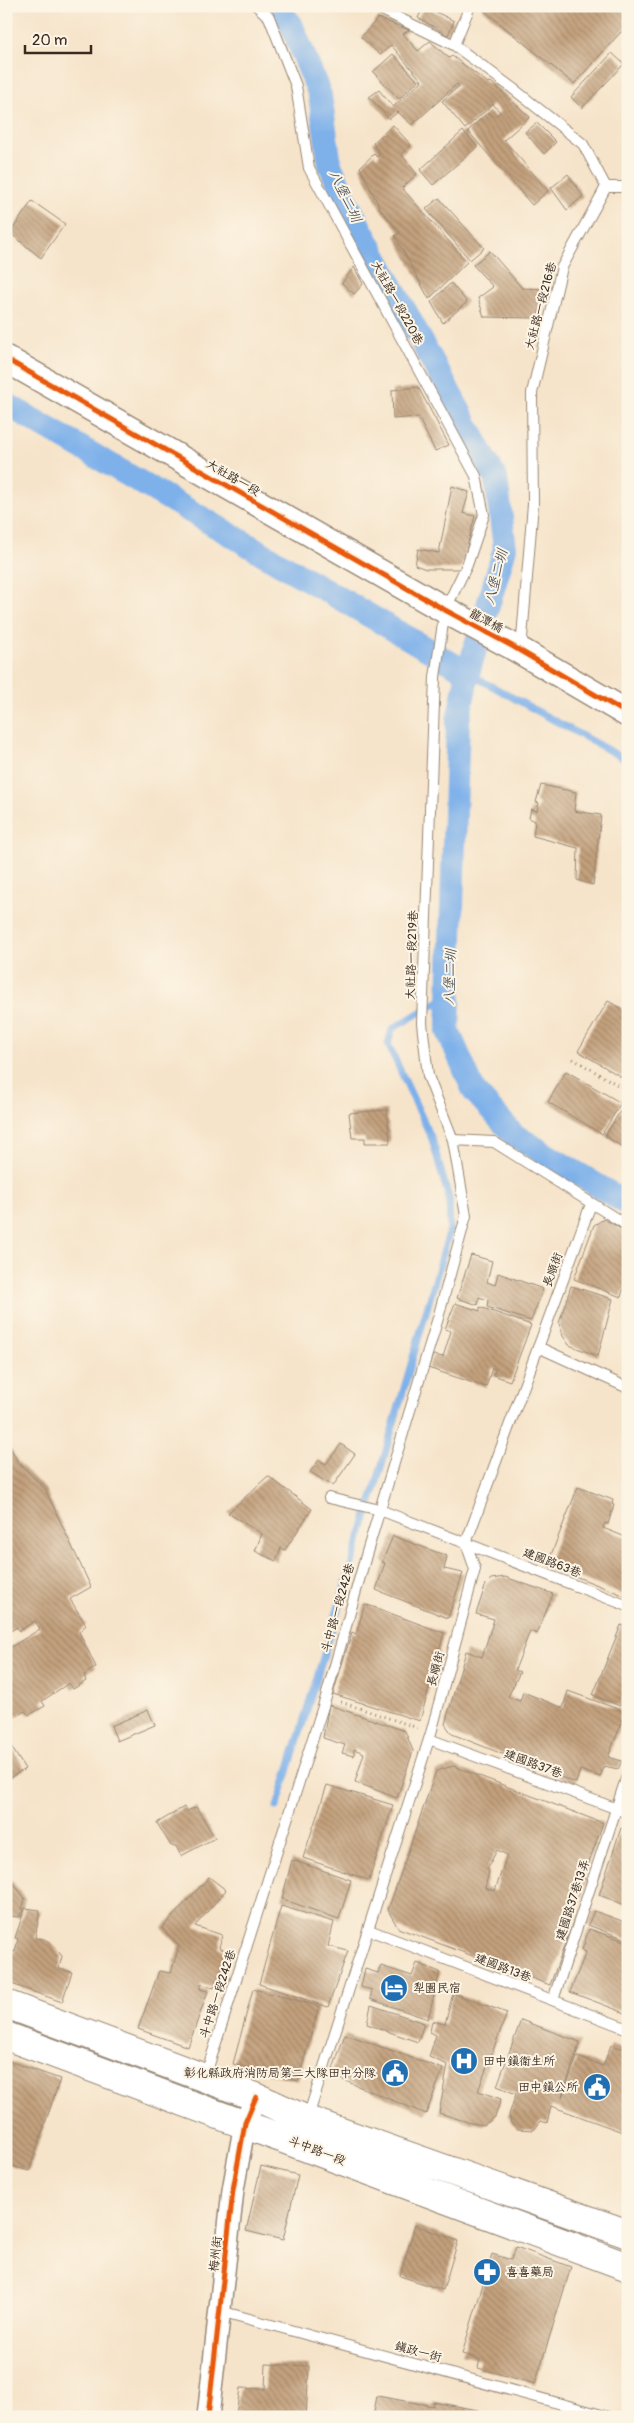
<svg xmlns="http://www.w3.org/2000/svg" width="634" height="2423" viewBox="0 0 634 2423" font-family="Pangolin,'LXGW WenKai TC',sans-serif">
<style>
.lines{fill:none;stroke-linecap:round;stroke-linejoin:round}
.stream{stroke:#7eb1ea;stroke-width:7}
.canal{stroke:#7eb1ea;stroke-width:24}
.building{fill:url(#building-back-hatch);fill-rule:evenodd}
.service-casing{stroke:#988774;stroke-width:12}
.minor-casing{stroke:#988774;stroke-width:24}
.tertiary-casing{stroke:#988774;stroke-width:29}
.secondary-casing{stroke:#988774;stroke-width:30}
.path{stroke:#988774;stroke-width:3;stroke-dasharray:1 4;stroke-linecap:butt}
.service{stroke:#fff;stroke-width:10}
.minor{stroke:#fff;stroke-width:21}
.tertiary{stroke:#fff;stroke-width:26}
.secondary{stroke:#fff;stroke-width:28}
.cycleway-casing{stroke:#fcf5e5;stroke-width:8}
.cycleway{stroke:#e8590c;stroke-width:5}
.labels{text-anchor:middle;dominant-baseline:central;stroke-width:4;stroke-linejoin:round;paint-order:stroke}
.street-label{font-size:12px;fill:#3b2a1e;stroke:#fcf5e5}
.poi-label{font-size:12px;fill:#3b2a1e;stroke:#fcf5e5;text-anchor:start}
.water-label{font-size:14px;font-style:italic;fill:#4f525b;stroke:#fcf5e5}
</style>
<defs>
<pattern id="building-back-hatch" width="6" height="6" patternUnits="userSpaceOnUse" patternTransform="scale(1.25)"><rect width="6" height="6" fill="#c3a17d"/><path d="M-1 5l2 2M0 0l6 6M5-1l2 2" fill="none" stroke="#a08366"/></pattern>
</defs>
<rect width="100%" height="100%" fill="#fcf5e5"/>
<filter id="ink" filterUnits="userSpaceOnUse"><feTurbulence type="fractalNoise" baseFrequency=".02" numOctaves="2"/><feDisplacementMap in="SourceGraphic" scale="10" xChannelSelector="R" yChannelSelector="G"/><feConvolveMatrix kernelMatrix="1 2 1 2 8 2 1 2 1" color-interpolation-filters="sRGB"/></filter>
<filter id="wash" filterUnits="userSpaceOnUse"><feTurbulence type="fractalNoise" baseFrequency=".0096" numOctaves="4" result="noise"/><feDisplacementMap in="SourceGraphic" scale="20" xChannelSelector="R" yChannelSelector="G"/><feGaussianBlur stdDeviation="1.12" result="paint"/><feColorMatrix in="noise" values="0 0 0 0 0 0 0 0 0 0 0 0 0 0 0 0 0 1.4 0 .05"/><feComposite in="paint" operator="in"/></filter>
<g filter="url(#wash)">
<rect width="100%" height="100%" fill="#f6e4ca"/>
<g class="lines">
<!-- stream -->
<path class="stream" d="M468,673L628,761
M277,1807L374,1492L450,1229L449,1199L432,1139L388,1044L392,1029L449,995"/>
<!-- canal -->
<path class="canal" d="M274,6L291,24L320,95L330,165L348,205L496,479L505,548L468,673L458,720L448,1031L474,1091L514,1135L628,1204
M6,404L468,673"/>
</g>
<g id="blocks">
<!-- building -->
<path class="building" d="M424,6L454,21L448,35L418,18Z
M484,6H628V27L620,33L574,84L482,9Z
M378,18L409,30L403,34L418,51L430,41L449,58L452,56L488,83L491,82L530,117L504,140L548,191L532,205L468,131L488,112L495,117L500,112L493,104L465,129L442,101L459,86L457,84L412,125L398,112L389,119L369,97L379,90L393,107L422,81L391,45L380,55L361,37Z
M612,53L624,64L582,108L571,97Z
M393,54L418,81L399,99L373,72Z
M537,123L556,142L544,154L525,132Z
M393,125L411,145L401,154L417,174L402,188L467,262L429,299L395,236L400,232L381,210L360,167L374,154L377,157L380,154L373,143Z
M463,131L477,147L433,185L420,170Z
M568,174L583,196L567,210L551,188Z
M439,198L484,248L470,260L426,209Z
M32,201L65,224L41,258L10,233Z
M490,251L522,288L546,289L538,318L484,317L478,298L493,287L473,265Z
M354,267L363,284L354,294L342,283Z
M451,283L467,302L443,323L431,302Z
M418,387L449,445L435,451L418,417L393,419L392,390Z
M452,486L469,492L463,513L475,516L461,569H426L415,565L418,549L439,553Z
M541,785L576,792L574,811L601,815L593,885L577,880L578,848L533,836L535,821L529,818L531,809L537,811L539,803L536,802Z
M608,1001L628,1012V1081L578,1051Z
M566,1071L621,1103L602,1134L548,1102Z
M624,1105L628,1107V1150L605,1136Z
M387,1110L390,1143H365V1138H352L349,1113Z
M604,1219L628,1233V1291L623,1290L621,1297L574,1279L594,1225Z
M471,1255L492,1261L487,1282L495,1285L498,1273L543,1289L531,1321L487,1307L488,1300L479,1297L478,1305L457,1298Z
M571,1286L613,1299L598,1356L569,1345L563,1336L559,1323Z
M455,1303L480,1311V1307L531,1325L510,1381L493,1375L496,1369L492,1368L486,1387L428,1368L433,1355L443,1357L451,1331L445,1329Z
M6,1440L18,1462L45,1489L91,1587L70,1599L86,1625L79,1632L96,1667L84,1675L86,1681L73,1689L69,1683L42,1701L45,1706L29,1715L25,1711L11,1719L6,1712V1650L40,1629L35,1621L19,1631L17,1627L6,1634Z
M341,1444L355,1454L333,1486L310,1472L319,1460L326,1464Z
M268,1476L312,1509L285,1550L281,1548L276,1561L255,1551L262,1534L228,1513Z
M578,1487L613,1500L612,1504L614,1505L608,1524L605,1523L603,1528L628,1538V1597L547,1565Z
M393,1536L447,1556L444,1569L463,1573L448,1618L376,1590L385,1563L382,1562Z
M505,1577L553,1594L537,1634L530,1631L515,1670L520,1672L508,1697L520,1701L523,1692L563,1708L568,1691L626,1712L608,1757L622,1761L618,1769L604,1766L600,1777L580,1770L576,1783L452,1734L445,1724L466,1651L482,1657L494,1619L476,1614L486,1584L491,1579Z
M365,1604L444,1633L420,1721L333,1694L352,1632L356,1634Z
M621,1625L628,1627V1686L620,1706L593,1695Z
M329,1705L405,1731L413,1751L397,1798L355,1782L364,1753L354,1749V1756L342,1753L345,1745L323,1738Z
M148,1710L155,1725L117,1741L111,1726Z
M6,1738L25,1769L6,1780Z
M453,1766L603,1823L583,1878L588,1880L550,1985L398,1928L388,1910L436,1771ZM497,1850L507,1855L495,1891L485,1888L489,1871L487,1869Z
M327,1785L393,1805L369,1880L303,1858Z
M184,1807L187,1811L196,1807L215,1838L181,1856L176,1846H171L157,1823Z
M621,1828L628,1830V1906L599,1895Z
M292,1860L351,1880L339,1919L282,1899Z
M209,1877L226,1890L195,1926L222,1935L219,1948L229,1952L214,1988L201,1984L200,1989L208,1991L188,2047L138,2029L159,1971L171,1973L179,1946L162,1928Z
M6,1879L13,1882L25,1899L20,1917L6,1916Z
M281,1906L334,1922L328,1946L348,1951L328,2007L259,1984Z
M25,1908L40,1910L35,1938L44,1939L51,1943L62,1956L59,1969L72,1972L62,2002L6,1982V1949L15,1952L18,1939L15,1938Z
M594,1911L628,1923V1940L588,1925Z
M589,1929L628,1942V2014L570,1992L586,1952L582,1950Z
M417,1963L440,1972L428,2019L370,1999L372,1990L361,1987L365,1969L378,1973L381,1966L412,1976Z
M253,1989L319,2006L298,2081L233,2064Z
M453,1993L507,2013L478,2091L501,2099L495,2117L484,2125L471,2123L439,2113L448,2065L429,2057L436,2035L430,2032L432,2021L445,2024Z
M371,2005L424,2023L418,2042L367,2024Z
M521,2020L580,2042L562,2097L577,2057L603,2066L611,2045L628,2050V2134L551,2106L547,2123L541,2121L534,2130L518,2129L511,2123L509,2115L516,2094L497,2086Z
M345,2034L443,2069L426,2114L331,2075Z
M6,2060L60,2079L29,2171L6,2164Z
M261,2166L298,2175L283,2240L246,2231Z
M415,2225L458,2241L443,2290L400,2276Z
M516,2247L571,2267L535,2384L478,2368L480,2359L462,2354L492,2254L511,2260Z
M266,2364L309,2366L306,2417L236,2415L240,2388L265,2389Z
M377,2396L433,2406V2402L478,2410L476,2417H373Z"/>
</g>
</g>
<g filter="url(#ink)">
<use href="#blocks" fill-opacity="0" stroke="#988774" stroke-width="1"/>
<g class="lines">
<!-- service casing -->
<g class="service-casing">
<path id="service" d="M257,6L269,17L296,86L309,168L476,476L484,515L467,565L445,610L435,677L422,1023L428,1076L453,1140L494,1142L628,1226
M374,6L454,45L511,87L583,144L606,187L562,267L532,393L533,504L521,650
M454,45L470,6
M606,187H628
M538,1347L628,1388
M329,1498L380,1510L628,1606
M429,1739L628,1813
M369,1930L628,2029
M553,2000L628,1773
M205,2077L326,1697L367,1552L438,1318L466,1216L453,1140
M307,2120L431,1733L475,1569L466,1543L591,1204
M220,2311L609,2417"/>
</g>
<!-- minor casing -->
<g class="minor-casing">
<path id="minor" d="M208,2417L233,2190L245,2123L256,2097"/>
</g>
<!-- tertiary casing -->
<g class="tertiary-casing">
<path id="tertiary" d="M6,359L445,610L512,646L628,714"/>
</g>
<!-- secondary casing -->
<g class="secondary-casing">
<path id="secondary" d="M6,2004L256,2097L307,2120L628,2234
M6,2036L628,2267"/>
</g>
<!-- path -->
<path class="path" d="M573,1059L628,1091
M341,1702L418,1728"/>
<!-- service -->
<use href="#service" class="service"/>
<!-- minor -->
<use href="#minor" class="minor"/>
<!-- tertiary -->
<use href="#tertiary" class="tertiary"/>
<!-- secondary -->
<use href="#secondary" class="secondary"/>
<!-- cycleway casing -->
<g class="cycleway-casing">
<path id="cycleway" d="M6,359L445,610L512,646L628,714
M208,2417L233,2190L245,2123L256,2097"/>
</g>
<!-- cycleway -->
<use href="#cycleway" class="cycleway"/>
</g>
</g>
<!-- icons -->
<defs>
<g id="hotel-disc" transform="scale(1.4375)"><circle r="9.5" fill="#1f6fb2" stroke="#fcf5e5"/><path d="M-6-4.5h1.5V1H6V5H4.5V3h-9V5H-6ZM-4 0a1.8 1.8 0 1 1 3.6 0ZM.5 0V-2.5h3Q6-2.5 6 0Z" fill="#fff"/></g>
<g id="hospital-disc" transform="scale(1.4375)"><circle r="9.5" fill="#1f6fb2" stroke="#fcf5e5"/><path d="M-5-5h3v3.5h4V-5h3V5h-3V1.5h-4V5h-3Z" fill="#fff"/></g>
<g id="civic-disc" transform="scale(1.4375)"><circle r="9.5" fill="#1f6fb2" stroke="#fcf5e5"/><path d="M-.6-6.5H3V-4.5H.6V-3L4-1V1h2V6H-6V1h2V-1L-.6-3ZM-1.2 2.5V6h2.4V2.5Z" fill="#fff"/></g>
<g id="pharmacy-disc" transform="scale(1.4375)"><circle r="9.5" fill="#1f6fb2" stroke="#fcf5e5"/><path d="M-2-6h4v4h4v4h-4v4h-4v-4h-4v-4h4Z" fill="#fff"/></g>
</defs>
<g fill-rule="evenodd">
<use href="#hotel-disc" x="394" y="1988"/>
<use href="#hospital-disc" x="464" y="2061"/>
<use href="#civic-disc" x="395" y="2073"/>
<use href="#civic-disc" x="597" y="2087"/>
<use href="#pharmacy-disc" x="487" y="2272"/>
</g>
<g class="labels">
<!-- street labels -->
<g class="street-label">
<text transform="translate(397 303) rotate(61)">大社路一段220巷</text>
<text transform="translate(541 306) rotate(-75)">大社路一段216巷</text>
<text transform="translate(233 478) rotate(30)">大社路一段</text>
<text transform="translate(486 621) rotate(28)">龍潭橋</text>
<text transform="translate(412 955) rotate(-88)">大社路一段219巷</text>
<text transform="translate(553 1270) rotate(-70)">長順街</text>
<text transform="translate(552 1563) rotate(21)">建國路63巷</text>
<text transform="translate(338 1608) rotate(-74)">斗中路一段242巷</text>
<text transform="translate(436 1669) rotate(-75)">長順街</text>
<text transform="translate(533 1764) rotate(20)">建國路37巷</text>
<text transform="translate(573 1900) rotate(-72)">建國路37巷13弄</text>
<text transform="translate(503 1968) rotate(21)">建國路13巷</text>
<text transform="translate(218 1994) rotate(-72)">斗中路一段242巷</text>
<text transform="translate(317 2151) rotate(21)">斗中路一段</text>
<text transform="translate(216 2254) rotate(-84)">梅州街</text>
<text transform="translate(418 2352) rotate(15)">鎮政一街</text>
</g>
<!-- poi labels -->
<g class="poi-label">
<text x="413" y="1988">犁園民宿</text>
<text x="483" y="2061">田中鎮衛生所</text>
<text x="376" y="2073" text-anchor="end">彰化縣政府消防局第二大隊田中分隊</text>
<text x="578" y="2087" text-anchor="end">田中鎮公所</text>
<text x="506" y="2272">喜喜藥局</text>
</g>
<!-- water labels -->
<g class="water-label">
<text transform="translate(345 196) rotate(64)">八堡二圳</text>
<text transform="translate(496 577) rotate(-76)">八堡二圳</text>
<text transform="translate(450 977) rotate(-88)">八堡二圳</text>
</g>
</g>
<!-- margin -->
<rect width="634" height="2423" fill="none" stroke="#fcf5e5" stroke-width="25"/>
<!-- scale -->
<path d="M25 45v8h66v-8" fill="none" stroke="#3b2a1e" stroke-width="2.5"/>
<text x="32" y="45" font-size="15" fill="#3b2a1e" stroke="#fcf5e5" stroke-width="4" paint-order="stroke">20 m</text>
</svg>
